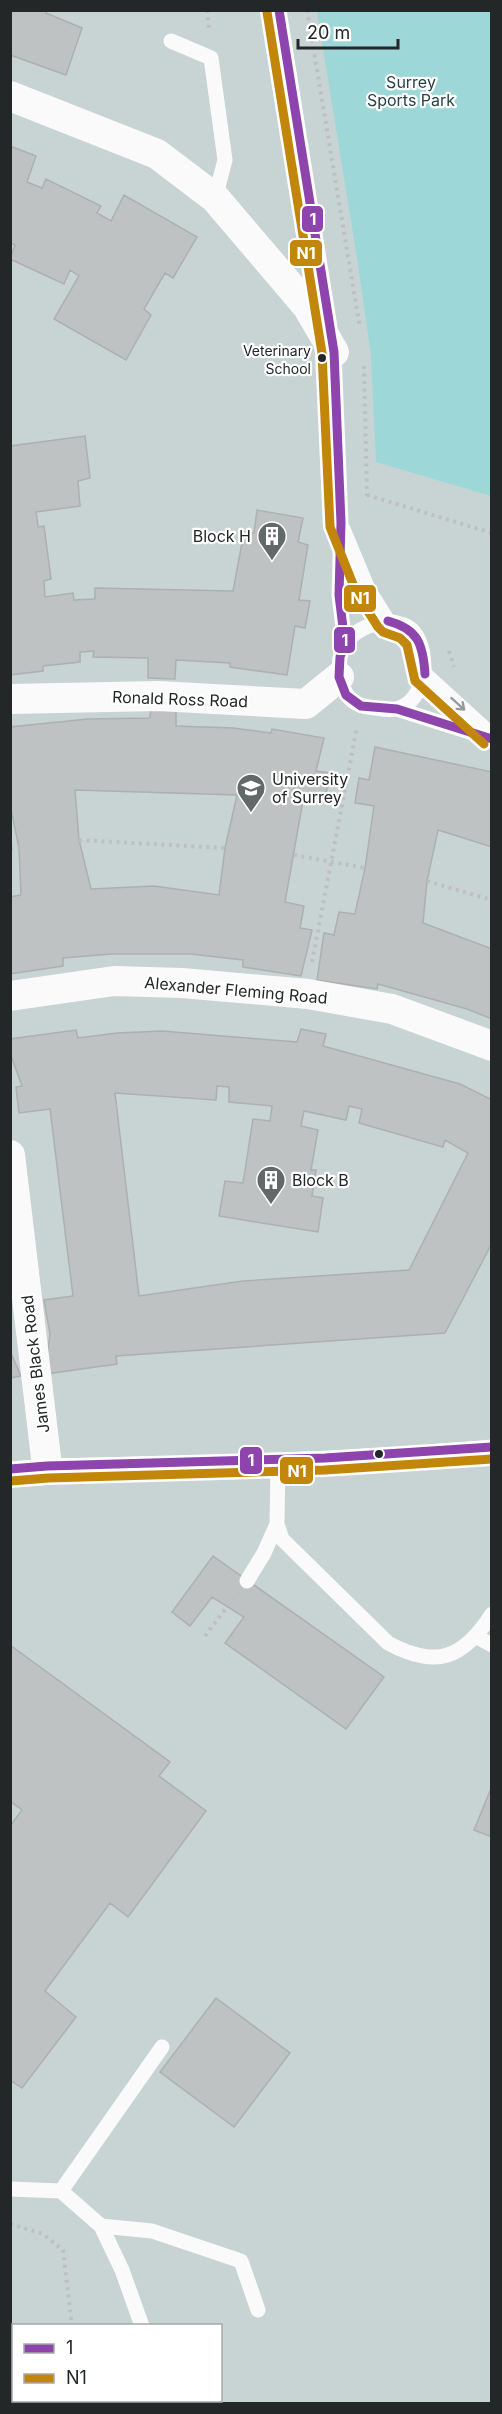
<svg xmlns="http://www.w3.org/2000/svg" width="502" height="2414" viewBox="0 0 502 2414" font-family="Inter,sans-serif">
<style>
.built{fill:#c8d3d3;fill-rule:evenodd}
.green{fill:#9ed7d8}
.building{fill:#bfc2c2;stroke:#adb0b0;stroke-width:1.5;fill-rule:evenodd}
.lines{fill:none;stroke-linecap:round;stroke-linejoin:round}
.path{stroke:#bec0c0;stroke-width:4;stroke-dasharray:3 4.5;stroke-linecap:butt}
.lane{stroke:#fafafa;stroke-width:15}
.street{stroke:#fafafa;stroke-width:30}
.bus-1-casing{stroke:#fff;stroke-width:14}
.bus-2-casing{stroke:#fff;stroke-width:14}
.bus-1{stroke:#8e44ad;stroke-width:9}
.bus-2{stroke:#c2860a;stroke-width:9}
.oneway{stroke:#999b9b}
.bus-dot{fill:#232727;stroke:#fff;stroke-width:2}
.labels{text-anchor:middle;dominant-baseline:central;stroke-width:4.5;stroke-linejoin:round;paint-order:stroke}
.bus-label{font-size:14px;fill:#232727;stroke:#fff;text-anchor:end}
.park-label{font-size:16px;fill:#294343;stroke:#fff}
.poi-label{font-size:16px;fill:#232727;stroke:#fff;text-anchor:start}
.street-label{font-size:16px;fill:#232727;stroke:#fff}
.line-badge{stroke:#fff;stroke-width:2}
.badge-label{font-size:16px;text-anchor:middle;font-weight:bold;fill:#fff}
</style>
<rect width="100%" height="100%" fill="#dbe0e0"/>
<!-- built -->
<path class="built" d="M11,11H491V2403L11,2404ZM14,2326H220V2400H14Z"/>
<!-- green -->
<path class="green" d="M317,11H491V496L376,462L371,356L358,264Z"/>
<!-- building -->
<path class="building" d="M10,10H47L46,13L82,28L66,75L10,55Z
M10,146L36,156L27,182L42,188L46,179L101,206L97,213L111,221L124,195L197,237L173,278L165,273L144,309L151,315L126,360L54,319L79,276L70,270L64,284L10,259L15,245L10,243Z
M85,436L90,478L78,481L80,506L36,512L38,527L44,526L51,579L44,581L45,597L73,593L74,600L95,599V588L233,591L244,532L254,533L257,510L303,518L298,542L308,545L299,600L310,601L305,628L295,626L287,675L230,667V663L176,660L175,679L148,678V658L93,657L94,651L80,652V662L43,666V671L10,675V446Z
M151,707L176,708V726L233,728L271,733L272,729L324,738L316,771L330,773L325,798L304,795L285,902L304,906L300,928L312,930L301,976L243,967V960L191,954H112L63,958V966L10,974V897L21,895L19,848L10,804V727L88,719L150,718ZM75,790L237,795L225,848L219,895L154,886L91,889L79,840Z
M375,747L492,772V847L438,830L427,881L423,923L492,949V1019L467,1009L378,984L377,989L317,980L324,933L334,935L339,912L355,914L365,868L374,806L355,803L359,778L369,780Z
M301,1029L326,1034L323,1046L460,1084L492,1100V1243L445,1333L116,1356L117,1364L45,1374L50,1334L44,1300L73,1296L50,1109L19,1113L16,1087L22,1086L10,1053V1039L76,1030L78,1038L117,1033L162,1031L297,1042ZM217,1086L229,1087V1102L272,1106L270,1121L253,1119L243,1183L225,1181L219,1216L318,1232L323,1198L312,1196L316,1170H311L318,1130L301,1126L304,1111L346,1120L349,1106L362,1109L359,1123L443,1147L445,1140L468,1153L409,1270L243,1281L139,1296L115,1093L216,1100Z
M10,1351L21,1376L10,1378Z
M213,1556L384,1677L346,1729L225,1643L244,1617L212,1597L190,1626L172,1612Z
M10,1645L170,1762L159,1776L206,1811L128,1917L110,1903L45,1991L76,2017L22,2088L10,2080V1826L22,1810L10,1801Z
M492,1786V1837L474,1830Z
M216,1998L290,2053L234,2127L160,2072Z
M13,2393L14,2400H23L27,2404H10Z"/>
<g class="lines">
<!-- path -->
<path class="path" d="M207,10L209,30
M307,10L360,328
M364,366L367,496
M367,495L492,533
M449,651L454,667
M79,840L225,848
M10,849L19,848
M294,855L365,868
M427,881L492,900
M312,962L357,727
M205,1636L234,1598
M10,2224L43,2234L63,2250L72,2326"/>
<!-- lane -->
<path class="lane" d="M279,10L334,352L341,523L339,595L345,644
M171,41L211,58L225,160L215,198
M343,529L368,589L388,621
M388,621C396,623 407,624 413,631C431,652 427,702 396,709C387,711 377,708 368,707C358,706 347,699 344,689C330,650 349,627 388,621Z
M425,674L492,735
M397,709L492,739
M10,1469L47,1466C196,1463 343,1461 492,1447
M277,1524L282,1539L388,1643C436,1669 463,1659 492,1614
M247,1581L264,1553L277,1524L278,1462
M477,1637L492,1645
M10,2189L61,2191L101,2226L122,2270L142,2326
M61,2191L162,2047
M101,2226L152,2231L241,2261L258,2310
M10,2355L14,2357
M71,2400L75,2404
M168,2400L169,2404
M128,2404L134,2400"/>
<!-- street -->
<path class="street" d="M10,96L157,154L215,198L307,306L334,352
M10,699L158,696L306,704L339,677
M10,996L114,981L182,983L308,994L392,1009L492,1046
M10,1155L47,1466"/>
<!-- bus-1 casing -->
<g class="bus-1-casing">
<path id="bus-1" d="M279,10L334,352L341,523L339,595L345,644L340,657L339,677L346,695L361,706L397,709L492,739
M388,621C418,629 423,644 425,674
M10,1469L47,1466L325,1458L492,1447"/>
</g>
<!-- bus-2 casing -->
<g class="bus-2-casing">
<path id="bus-2" d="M267,12L322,353L330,527L357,594L378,627L383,632L400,638L407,645L415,681L484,744
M11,1481L48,1478L325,1470L492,1459"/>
</g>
<!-- bus-1 -->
<use href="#bus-1" class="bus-1"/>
<!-- bus-2 -->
<use href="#bus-2" class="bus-2"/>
</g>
<!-- one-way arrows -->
<defs><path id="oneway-shaft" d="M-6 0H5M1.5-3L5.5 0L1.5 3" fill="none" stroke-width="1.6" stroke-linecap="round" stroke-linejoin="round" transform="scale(1.5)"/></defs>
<use class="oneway" href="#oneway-shaft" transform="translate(458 704) rotate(42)"/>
<!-- icons -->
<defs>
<g id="building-pin" transform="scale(1.5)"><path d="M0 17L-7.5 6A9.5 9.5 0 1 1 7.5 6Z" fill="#636868" stroke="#fff"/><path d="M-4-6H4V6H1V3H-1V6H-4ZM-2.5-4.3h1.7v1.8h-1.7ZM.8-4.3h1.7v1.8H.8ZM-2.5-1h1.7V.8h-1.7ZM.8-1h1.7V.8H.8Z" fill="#fff"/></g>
<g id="university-pin" transform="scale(1.5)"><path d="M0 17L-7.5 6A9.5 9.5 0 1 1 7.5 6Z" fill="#636868" stroke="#fff"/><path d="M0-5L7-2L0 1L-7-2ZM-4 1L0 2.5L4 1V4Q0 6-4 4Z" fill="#fff"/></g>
</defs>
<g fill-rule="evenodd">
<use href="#building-pin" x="272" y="536"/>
<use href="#university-pin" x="251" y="788"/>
<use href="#building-pin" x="271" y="1180"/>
</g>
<!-- markers -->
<g class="bus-dot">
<circle cx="322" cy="358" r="5"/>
<circle cx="379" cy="1454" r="5"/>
</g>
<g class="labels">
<!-- bus labels -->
<g class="bus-label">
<text x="311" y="350">Veterinary<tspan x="311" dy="18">School</tspan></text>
</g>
<!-- park labels -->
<g class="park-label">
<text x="411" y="82">Surrey<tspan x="411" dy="18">Sports Park</tspan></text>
</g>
<!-- poi labels -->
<g class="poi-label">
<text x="251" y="536" text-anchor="end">Block H</text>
<text x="272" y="779">University<tspan x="272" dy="18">of Surrey</tspan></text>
<text x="292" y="1180">Block B</text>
</g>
<!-- street labels -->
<g class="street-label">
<text transform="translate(180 699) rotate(2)">Ronald Ross Road</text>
<text transform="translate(236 990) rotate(5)">Alexander Fleming Road</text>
<text transform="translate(35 1364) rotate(-97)">James Black Road</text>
</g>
</g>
<g class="line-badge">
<rect x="301" y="205" width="23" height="28" rx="6" fill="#8e44ad"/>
<rect x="289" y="239" width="34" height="28" rx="6" fill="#c2860a"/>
<rect x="343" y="584" width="34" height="29" rx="6" fill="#c2860a"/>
<rect x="333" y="626" width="23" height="28" rx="6" fill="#8e44ad"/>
<rect x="239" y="1446" width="24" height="29" rx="6" fill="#8e44ad"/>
<rect x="279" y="1456" width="35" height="29" rx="6" fill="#c2860a"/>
</g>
<g class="badge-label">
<text x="313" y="225">1</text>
<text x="306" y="259">N1</text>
<text x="360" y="604">N1</text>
<text x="345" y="646">1</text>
<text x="251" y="1466">1</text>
<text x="297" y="1477">N1</text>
</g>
<!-- border -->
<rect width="502" height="2414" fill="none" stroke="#232727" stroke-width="24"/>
<!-- legend -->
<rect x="12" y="2324" width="210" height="78" fill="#ffffff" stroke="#a7a9a9" stroke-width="1.5"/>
<rect x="24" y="2344" width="30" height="9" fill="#8e44ad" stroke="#a7a9a9" stroke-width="1.5"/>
<text x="66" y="2354" font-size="18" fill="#232727">1</text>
<rect x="24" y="2374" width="30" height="9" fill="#c2860a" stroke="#a7a9a9" stroke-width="1.5"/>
<text x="66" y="2384" font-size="18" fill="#232727">N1</text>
<!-- scale -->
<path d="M298 39v9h100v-9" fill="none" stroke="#232727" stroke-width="3"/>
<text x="307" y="39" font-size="18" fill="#232727" stroke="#ffffff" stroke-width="4.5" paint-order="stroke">20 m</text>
</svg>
